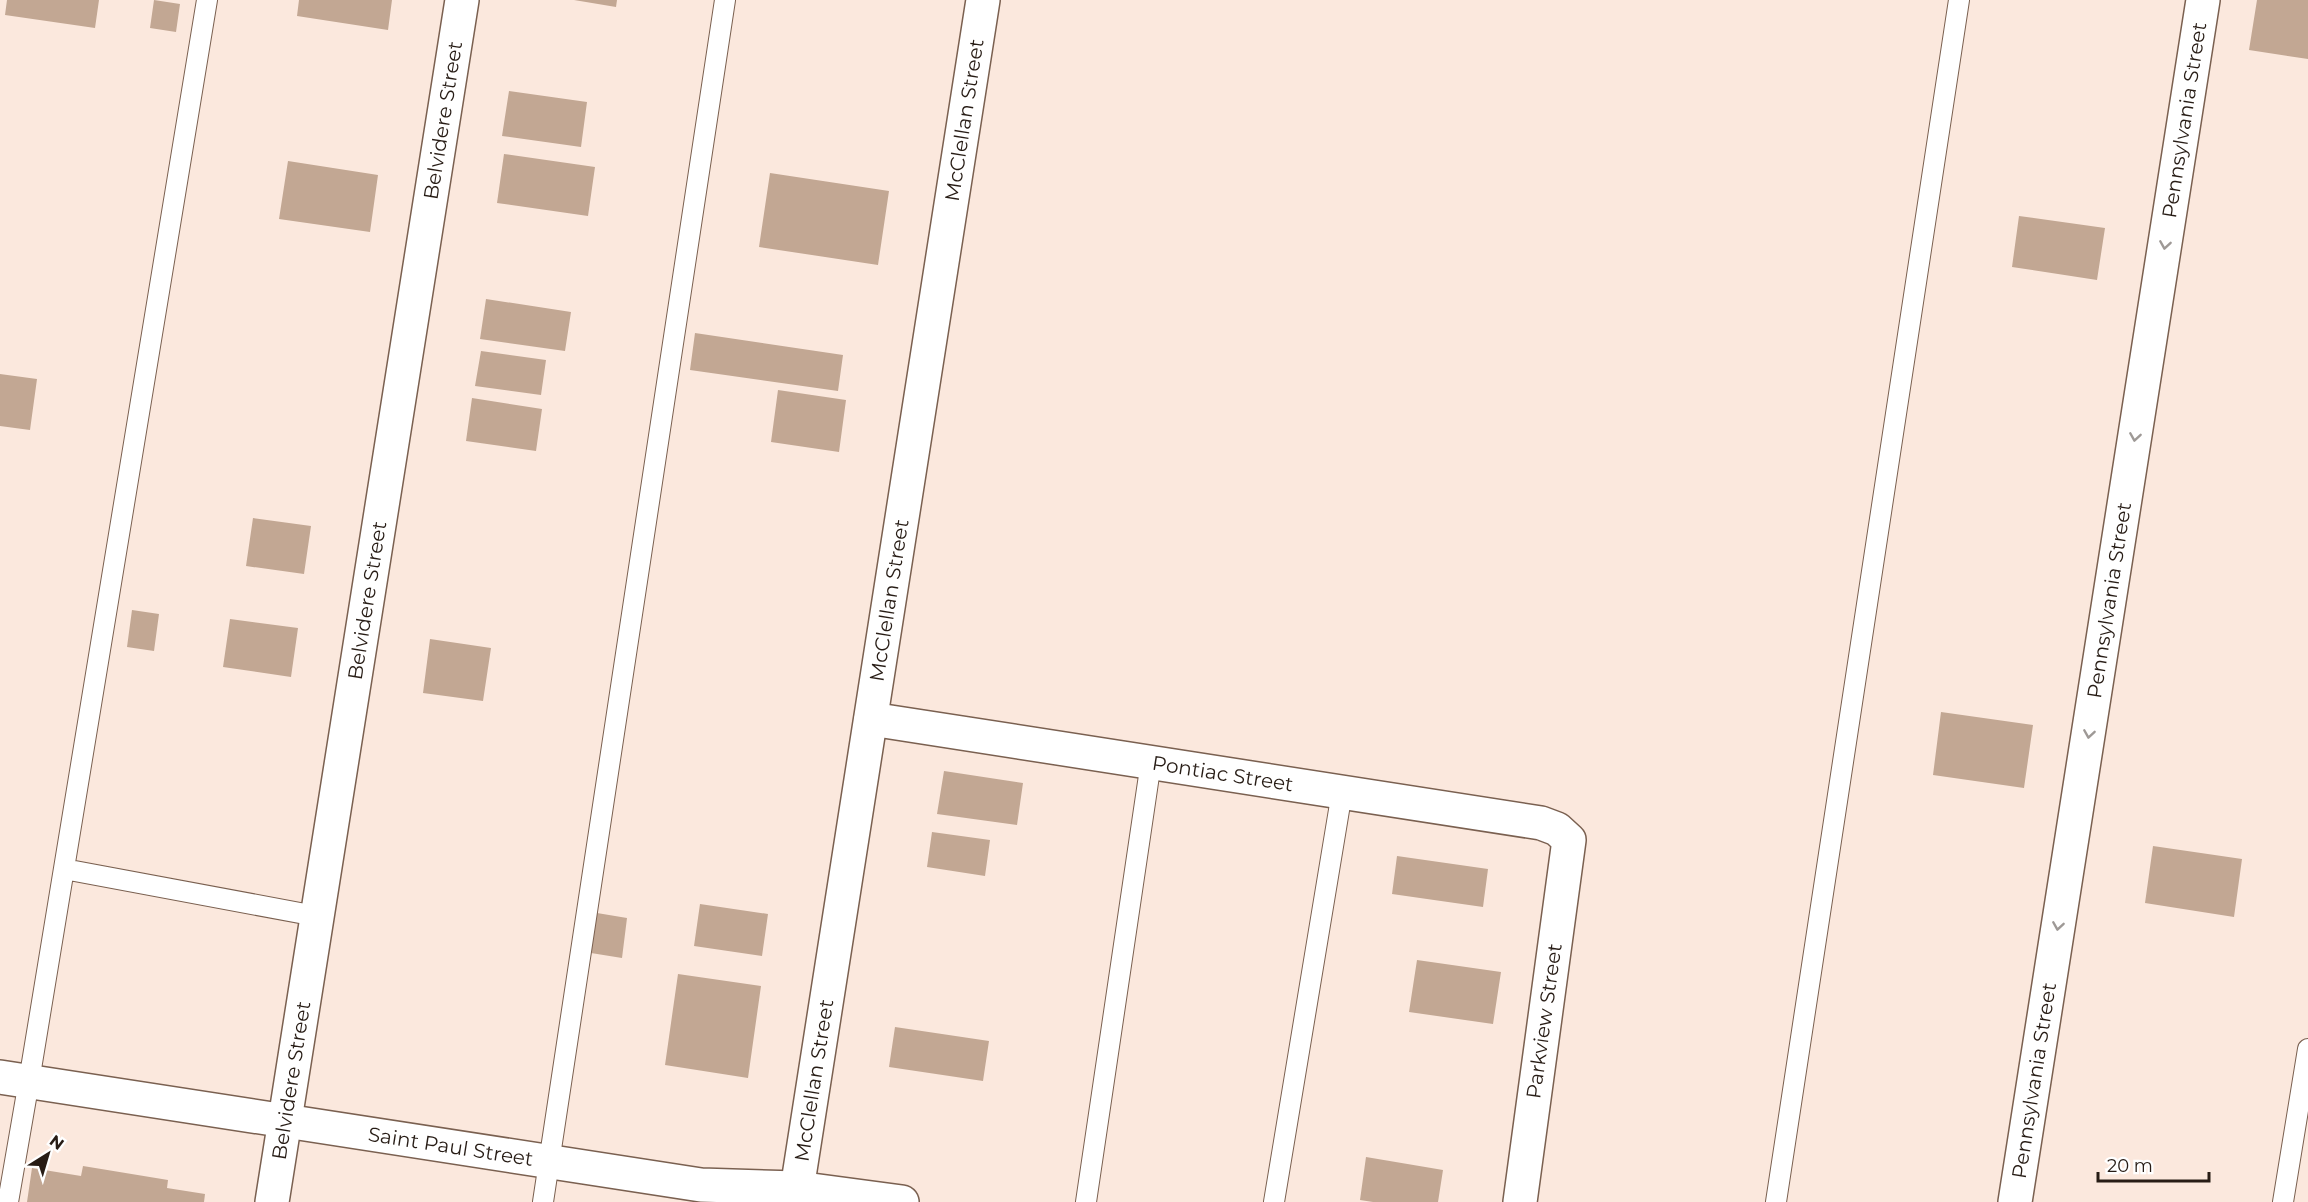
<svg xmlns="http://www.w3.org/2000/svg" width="2308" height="1202" viewBox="0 0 2308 1202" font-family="Montserrat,sans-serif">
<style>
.building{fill:#c2a793}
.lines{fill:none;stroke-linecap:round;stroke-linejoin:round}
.service-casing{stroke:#7a6050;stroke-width:22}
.minor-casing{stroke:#7a6050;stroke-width:36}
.tertiary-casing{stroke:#7a6050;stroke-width:36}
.service{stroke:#fff;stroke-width:20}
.minor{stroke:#fff;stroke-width:33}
.tertiary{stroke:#fff;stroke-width:33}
.oneway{stroke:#9e9996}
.labels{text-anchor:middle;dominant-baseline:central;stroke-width:4.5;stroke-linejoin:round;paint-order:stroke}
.street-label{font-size:20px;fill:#271c15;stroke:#fff}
</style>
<rect width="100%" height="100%" fill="#fbe8dd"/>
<!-- building -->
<path class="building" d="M7,0H99L95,28L5,15Z
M154,0L180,4L176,32L150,28Z
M299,0H392L388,30L297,16Z
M574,0H617L616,7Z
M2257,0H2308V59L2249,50Z
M509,91L587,102L581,147L502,136Z
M504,154L595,167L588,216L497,203Z
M288,161L378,175L370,232L279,219Z
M770,173L889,191L878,265L759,247Z
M2019,216L2105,228L2097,280L2012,267Z
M486,299L571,312L565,351L480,339Z
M695,333L843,355L838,391L690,370Z
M481,351L546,360L541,395L475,386Z
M0,374L37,379L30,430L0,426Z
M778,390L846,400L839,452L771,442Z
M472,398L542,409L536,451L466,441Z
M253,518L311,526L304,574L246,566Z
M132,610L159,614L154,651L127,647Z
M230,619L298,628L291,677L223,667Z
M430,639L491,648L483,701L423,693Z
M1941,712L2033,725L2024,788L1933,775Z
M944,771L1023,783L1017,825L937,814Z
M932,832L990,840L985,876L927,867Z
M2153,846L2242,859L2234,917L2145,903Z
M1397,856L1488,869L1483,907L1392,894Z
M700,904L768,914L762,956L694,946Z
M597,913L627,918L622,958L591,953Z
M1417,960L1501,972L1493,1024L1409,1012Z
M678,974L761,986L748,1078L665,1065Z
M895,1027L989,1041L983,1081L889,1067Z
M1366,1157L1443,1170L1438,1202H1373L1360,1200Z
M83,1166L168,1180L167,1188L205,1194L204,1202H27L32,1168L81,1176Z"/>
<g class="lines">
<!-- service casing -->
<g class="service-casing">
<path id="service" d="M64,869L316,916
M8,1202L29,1081L207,0
M543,1202L725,0
M1086,1202L1151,762
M1274,1202L1342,792
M1776,1202L1959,0
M2283,1202L2308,1049"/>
</g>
<!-- minor casing -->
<g class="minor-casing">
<g id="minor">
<path id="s1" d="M871,719L1541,823L1557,829L1569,840L1520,1202"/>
<path id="s2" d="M0,1077L701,1185L797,1188L902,1202"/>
<path id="s3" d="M272,1202L462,0"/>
<path id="s4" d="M2015,1202L2203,0"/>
</g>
</g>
<!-- tertiary casing -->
<g class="tertiary-casing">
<g id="tertiary">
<path id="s5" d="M795,1202L983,0"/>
</g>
</g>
<!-- service -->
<use href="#service" class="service"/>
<!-- minor -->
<use href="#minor" class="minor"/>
<!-- tertiary -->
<use href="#tertiary" class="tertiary"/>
</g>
<!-- one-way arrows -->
<defs><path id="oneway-chevron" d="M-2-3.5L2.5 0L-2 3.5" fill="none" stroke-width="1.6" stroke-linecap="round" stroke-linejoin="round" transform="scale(1.5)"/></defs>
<g class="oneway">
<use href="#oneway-chevron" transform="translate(2165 245) rotate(99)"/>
<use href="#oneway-chevron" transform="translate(2135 437) rotate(99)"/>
<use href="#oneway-chevron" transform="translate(2089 734) rotate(99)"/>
<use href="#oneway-chevron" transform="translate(2058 926) rotate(99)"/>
</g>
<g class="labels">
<!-- street labels -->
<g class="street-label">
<text stroke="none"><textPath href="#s3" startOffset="1095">Belvidere Street</textPath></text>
<text stroke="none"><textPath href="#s5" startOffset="1095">McClellan Street</textPath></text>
<text stroke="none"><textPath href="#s4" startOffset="1095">Pennsylvania Street</textPath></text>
<text stroke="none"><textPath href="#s3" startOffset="609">Belvidere Street</textPath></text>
<text stroke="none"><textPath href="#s5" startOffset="609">McClellan Street</textPath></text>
<text stroke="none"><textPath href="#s4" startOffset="609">Pennsylvania Street</textPath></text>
<text stroke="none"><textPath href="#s1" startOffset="356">Pontiac Street</textPath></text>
<text transform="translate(1544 1021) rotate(-82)">Parkview Street</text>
<text stroke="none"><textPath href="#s3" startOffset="123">Belvidere Street</textPath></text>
<text stroke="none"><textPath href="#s5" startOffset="123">McClellan Street</textPath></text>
<text stroke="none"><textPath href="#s4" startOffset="123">Pennsylvania Street</textPath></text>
<text stroke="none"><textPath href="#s2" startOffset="456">Saint Paul Street</textPath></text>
</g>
</g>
<!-- north arrow -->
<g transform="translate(48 1154) rotate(37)" stroke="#ffffff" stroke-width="4.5" paint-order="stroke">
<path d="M0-4.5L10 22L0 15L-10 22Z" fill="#271c15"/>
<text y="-9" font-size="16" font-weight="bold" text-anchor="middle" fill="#271c15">N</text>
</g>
<!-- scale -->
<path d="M2098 1172v9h111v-9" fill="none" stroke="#271c15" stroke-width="3"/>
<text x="2107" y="1172" font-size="18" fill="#271c15" stroke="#ffffff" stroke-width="4.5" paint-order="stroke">20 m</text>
</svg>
